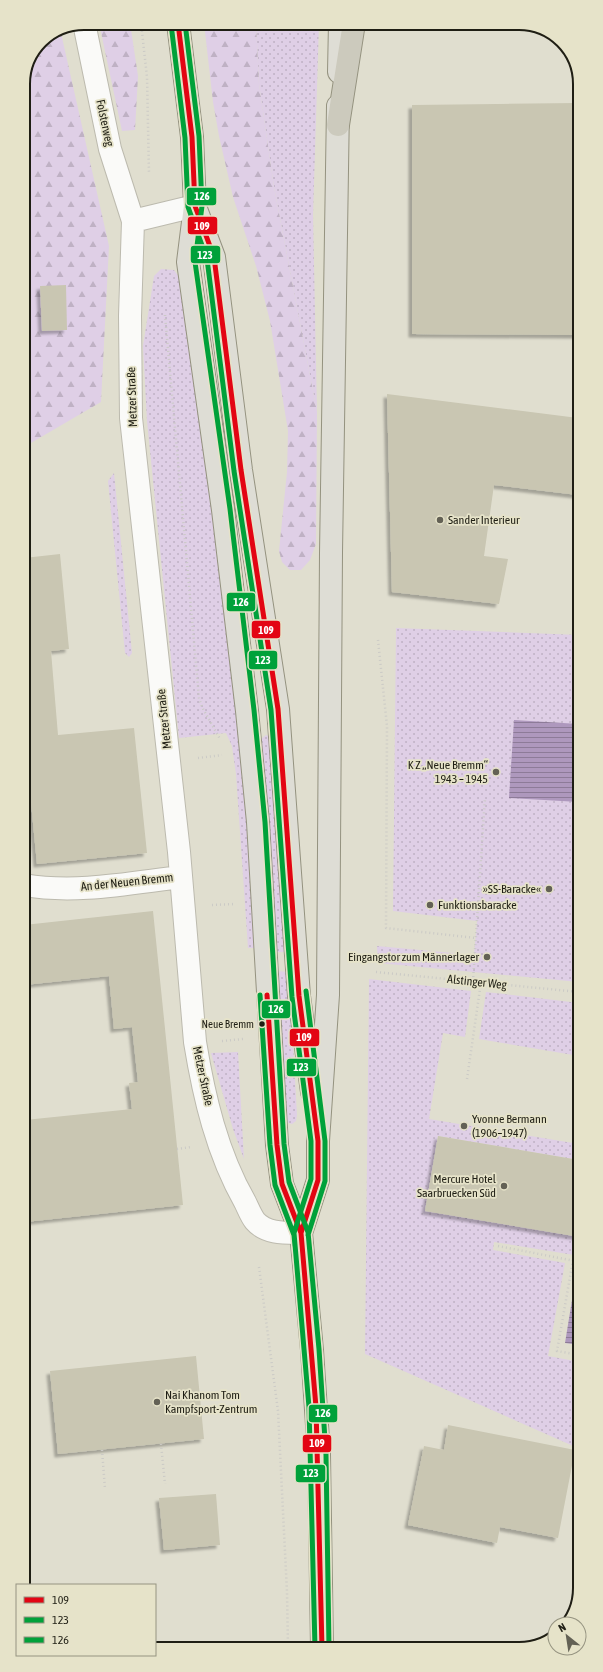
<svg xmlns="http://www.w3.org/2000/svg" width="603" height="1672" viewBox="0 0 603 1672" font-family="'Asap Condensed',sans-serif">
<style>
.green{fill:url(#green-dots)}
.forest{fill:url(#forest-firs)}
.water{fill:url(#water-rules)}
.building{fill:#c9c6b2;filter:url(#shadow)}
.lines{fill:none;stroke-linecap:round;stroke-linejoin:round}
.street-casing{stroke:#bcbaae;stroke-width:24}
.primary-casing{stroke:#94927f;stroke-width:24}
.highway-casing{stroke:#94927f;stroke-width:24}
.path{stroke:#cbcac6;stroke-width:2.5;stroke-dasharray:1 3;stroke-linecap:butt}
.street{stroke:#fafaf8;stroke-width:22}
.primary{stroke:#deddd5;stroke-width:22}
.highway{stroke:#cccabd;stroke-width:22}
.bus-1-casing{stroke:#e6e3c9;stroke-width:8}
.bus-2-casing{stroke:#e6e3c9;stroke-width:8}
.bus-3-casing{stroke:#e6e3c9;stroke-width:8}
.bus-1{stroke:#e30513;stroke-width:5}
.bus-2{stroke:#00a13a;stroke-width:5}
.bus-3{stroke:#00a13a;stroke-width:5}
.poi-dot{fill:#636155;stroke:#e6e3c9;stroke-width:1.5}
.bus-dot{fill:#1f1e14;stroke:#e6e3c9;stroke-width:1.5}
.labels{text-anchor:middle;dominant-baseline:central;stroke-width:3.5;stroke-linejoin:round;paint-order:stroke}
.bus-label{font-size:11px;fill:#1f1e14;stroke:#e6e3c9;text-anchor:end}
.street-label{font-size:12px;fill:#1f1e14;stroke:#e6e3c9}
.poi-label{font-size:12px;fill:#1f1e14;stroke:#e6e3c9;text-anchor:start}
.rim{fill:none;stroke:#1f1e14;stroke-width:2}
.line-badge{stroke:#e6e3c9;stroke-width:1.5}
.badge-label{font-size:11px;text-anchor:middle;font-weight:bold;fill:#fff}
</style>
<defs>
<pattern id="green-dots" width="8" height="8" patternUnits="userSpaceOnUse"><rect width="8" height="8" fill="#dfcfe6"/><path d="M2 2h.1M6 6h.1" fill="none" stroke="#bfb1c4" stroke-width="1.8" stroke-linecap="round"/></pattern>
<pattern id="forest-firs" width="22" height="20" patternUnits="userSpaceOnUse"><rect width="22" height="20" fill="#dfcfe6"/><path d="M5 1l3.5 6h-7zM16 11l3.5 6h-7z" fill="#bfb1c4"/></pattern>
<pattern id="water-rules" width="6" height="5" patternUnits="userSpaceOnUse"><rect width="6" height="5" fill="#ae98bd"/><path d="M0 2.5h6" fill="none" stroke="#8d7b98"/></pattern>
<filter id="shadow"><feDropShadow dx="-3.5" dy="3.5" stdDeviation="1" flood-color="#0004"/></filter>
</defs>
<rect width="100%" height="100%" fill="#e0decf"/>
<!-- green -->
<path class="green" d="M256,23H319L313,215L317,412L274,187L259,84Z
M161,269L174,270L182,281L221,565L248,823L256,948H248L236,774L232,746L226,733L179,738L147,421L143,346L154,276Z
M114,473L132,653L129,657L125,653L108,481Z
M396,628L579,635V982L378,963L377,946L474,955L477,921L393,911Z
M266,735L270,737L287,952H275L261,743V739Z
M276,971L289,972L297,1115L296,1121L292,1124L288,1123L285,1117Z
M369,979L471,991L465,1037L443,1033L429,1119L579,1144V1160L438,1136L425,1211L579,1237L580,1256L494,1242L493,1250L565,1263L548,1356L580,1362V1449L365,1354Z
M486,992L579,1003V1056L479,1039Z
M238,1052L244,1159L233,1129L211,1053Z
M25,1463L31,1585H25Z"/>
<!-- forest -->
<path class="forest" d="M99,23H130L138,76L135,130L122,131Z
M204,23H256L259,84L274,187L317,412L316,544L310,560L301,570H290L282,562L279,551L287,472L288,431L270,321L256,266L233,197L219,136L213,102Z
M61,33L109,246L101,402L24,447L23,81L41,41Z"/>
<!-- water -->
<path class="water" d="M514,720L579,724V802L509,798Z
M572,1300L580,1301V1345L565,1343Z"/>
<!-- building -->
<path class="building" d="M578,103V335L412,334V105Z
M66,285L67,330L42,331L40,286Z
M387,394L578,418V495L494,485L484,556L508,559L499,604L392,592Z
M60,554L69,649L51,651L58,735L134,728L147,853L37,864L27,761L24,698V558Z
M153,911L183,1205L25,1222V1120L132,1109L129,1083L138,1082L132,1027L114,1029L109,976L24,985V925Z
M438,1136L579,1160L580,1237L425,1211Z
M196,1356L204,1439L58,1454L50,1371Z
M448,1425L575,1450L558,1538L500,1527L497,1543L408,1525L424,1446L444,1450Z
M216,1494L220,1545L164,1550L159,1498Z"/>
<g class="lines">
<!-- street casing -->
<g class="street-casing">
<path id="street" d="M84,23L110,149L133,221L130,316L131,418L179,852L195,1042C204,1097 217,1153 245,1202C248,1208 251,1216 255,1221C266,1234 285,1233 301,1233
M133,221L195,206
M24,885C76,894 130,883 181,877"/>
</g>
<!-- primary casing -->
<g class="primary-casing">
<path id="primary" d="M178,23L192,137L195,206L188,262L223,510L247,711L258,822L277,1145L282,1184L301,1233L312,1350L319,1455L322,1648
M339,72L340,23
M196,209L214,257L241,470L278,709L299,996L312,1092
M301,1233L318,1180V1141L328,995L331,553L338,106"/>
</g>
<!-- highway casing -->
<g class="highway-casing">
<path id="highway" d="M338,125L354,23"/>
</g>
<!-- path -->
<path class="path" d="M141,23L147,77L149,174
M165,315L199,698L202,707L220,739
M378,640L387,726L386,928L476,938
M198,758L222,755
M212,905L235,904
M376,972L579,992
M473,981L485,798
M222,1041L243,1039
M467,1079L481,982
M177,1149L191,1147
M498,1246L580,1262
M573,1260L557,1351L580,1355
M259,1267L278,1411L287,1592L288,1648
M161,1444L165,1484
M102,1450L105,1489"/>
<!-- street -->
<use href="#street" class="street"/>
<!-- primary -->
<use href="#primary" class="primary"/>
<!-- highway -->
<use href="#highway" class="highway"/>
<!-- bus-1 casing -->
<g class="bus-1-casing">
<path id="bus-1" d="M178,23L192,137L195,206L214,257L241,470L278,709L299,996L318,1141V1180L301,1233L316,1407L322,1648
M267,995L277,1145L282,1184L301,1233L302,1245"/>
</g>
<!-- bus-2 casing -->
<g class="bus-2-casing">
<path id="bus-2" d="M171,24L185,138L188,207L207,259L234,471L271,710L292,997L311,1141V1179L294,1233L309,1407L315,1648
M260,995L270,1145L275,1185L294,1235L295,1246"/>
</g>
<!-- bus-3 casing -->
<g class="bus-3-casing">
<path id="bus-3" d="M185,23L199,136L202,206L195,262L230,509L254,710L265,822L284,1144L289,1182L308,1232L319,1349L326,1455L329,1648
M306,991L325,1141V1181L308,1235"/>
</g>
<!-- bus-1 -->
<use href="#bus-1" class="bus-1"/>
<!-- bus-2 -->
<use href="#bus-2" class="bus-2"/>
<!-- bus-3 -->
<use href="#bus-3" class="bus-3"/>
</g>
<!-- markers -->
<g class="poi-dot">
<circle cx="440" cy="520" r="4"/>
<circle cx="496" cy="772" r="4"/>
<circle cx="549" cy="889" r="4"/>
<circle cx="430" cy="905" r="4"/>
<circle cx="487" cy="957" r="4"/>
<circle cx="464" cy="1126" r="4"/>
<circle cx="504" cy="1186" r="4"/>
<circle cx="157" cy="1402" r="4"/>
</g>
<circle class="bus-dot" cx="262" cy="1024" r="3.5"/>
<g class="labels">
<!-- bus labels -->
<g class="bus-label">
<text x="254" y="1024">Neue Bremm</text>
</g>
<!-- street labels -->
<g class="street-label">
<text transform="translate(105 123) rotate(78)">Folsterweg</text>
<text transform="translate(132 397) rotate(-92)">Metzer Straße</text>
<text transform="translate(164 719) rotate(-96)">Metzer Straße</text>
<text transform="translate(127 882) rotate(-6)">An der Neuen Bremm</text>
<text transform="translate(477 982) rotate(6)">Alstinger Weg</text>
<text transform="translate(203 1076) rotate(78)">Metzer Straße</text>
</g>
<!-- poi labels -->
<g class="poi-label">
<text x="448" y="520">Sander Interieur</text>
<text x="488" y="765" text-anchor="end">K Z „Neue Bremm“<tspan x="488" dy="14">1943 – 1945</tspan></text>
<text x="541" y="889" text-anchor="end">»SS-Baracke«</text>
<text x="438" y="905">Funktionsbaracke</text>
<text x="479" y="957" text-anchor="end">Eingangstor zum Männerlager</text>
<text x="472" y="1119">Yvonne Bermann<tspan x="472" dy="14">(1906–1947)</tspan></text>
<text x="496" y="1179" text-anchor="end">Mercure Hotel<tspan x="496" dy="14">Saarbruecken Süd</tspan></text>
<text x="165" y="1395">Nai Khanom Tom<tspan x="165" dy="14">Kampfsport-Zentrum</tspan></text>
</g>
</g>
<!-- crop -->
<path d="M0 0H603V1672H0ZM84 30H519A54 54 0 0 1 573 84V1588A54 54 0 0 1 519 1642H84A54 54 0 0 1 30 1588V84A54 54 0 0 1 84 30Z" fill="#e6e3c9" fill-rule="evenodd"/>
<path class="rim" d="M84 30H519A54 54 0 0 1 573 84V1588A54 54 0 0 1 519 1642H84A54 54 0 0 1 30 1588V84A54 54 0 0 1 84 30Z"/>
<g class="line-badge">
<rect x="186" y="187" width="31" height="19" rx="4" fill="#00a13a"/>
<rect x="187" y="216" width="31" height="19" rx="4" fill="#e30513"/>
<rect x="190" y="245" width="31" height="19" rx="4" fill="#00a13a"/>
<rect x="226" y="592" width="30" height="20" rx="4" fill="#00a13a"/>
<rect x="251" y="620" width="30" height="19" rx="4" fill="#e30513"/>
<rect x="248" y="650" width="30" height="20" rx="4" fill="#00a13a"/>
<rect x="261" y="1000" width="30" height="19" rx="4" fill="#00a13a"/>
<rect x="289" y="1028" width="31" height="19" rx="4" fill="#e30513"/>
<rect x="286" y="1058" width="31" height="19" rx="4" fill="#00a13a"/>
<rect x="308" y="1404" width="30" height="19" rx="4" fill="#00a13a"/>
<rect x="302" y="1434" width="30" height="19" rx="4" fill="#e30513"/>
<rect x="295" y="1464" width="31" height="19" rx="4" fill="#00a13a"/>
</g>
<g class="badge-label">
<text x="202" y="200">126</text>
<text x="202" y="230">109</text>
<text x="205" y="259">123</text>
<text x="241" y="606">126</text>
<text x="266" y="634">109</text>
<text x="263" y="664">123</text>
<text x="276" y="1013">126</text>
<text x="304" y="1041">109</text>
<text x="301" y="1071">123</text>
<text x="323" y="1417">126</text>
<text x="317" y="1447">109</text>
<text x="311" y="1477">123</text>
</g>
<!-- legend -->
<rect x="16" y="1584" width="140" height="72" fill="#e6e3c9" stroke="#969481"/>
<rect x="24" y="1597" width="20" height="6" fill="#e30513" stroke="#969481"/>
<text x="52" y="1604" font-size="12" fill="#1f1e14">109</text>
<rect x="24" y="1617" width="20" height="6" fill="#00a13a" stroke="#969481"/>
<text x="52" y="1624" font-size="12" fill="#1f1e14">123</text>
<rect x="24" y="1637" width="20" height="6" fill="#00a13a" stroke="#969481"/>
<text x="52" y="1644" font-size="12" fill="#1f1e14">126</text>
<!-- north arrow -->
<g transform="translate(567 1636) rotate(330)"><circle r="19" fill="#e6e3c9" stroke="#969481"/>
<path d="M0-3L7 15L0 10L-7 15Z" fill="#636155"/>
<text y="-6" font-size="11" font-weight="bold" text-anchor="middle" fill="#1f1e14">N</text>
</g>
</svg>
